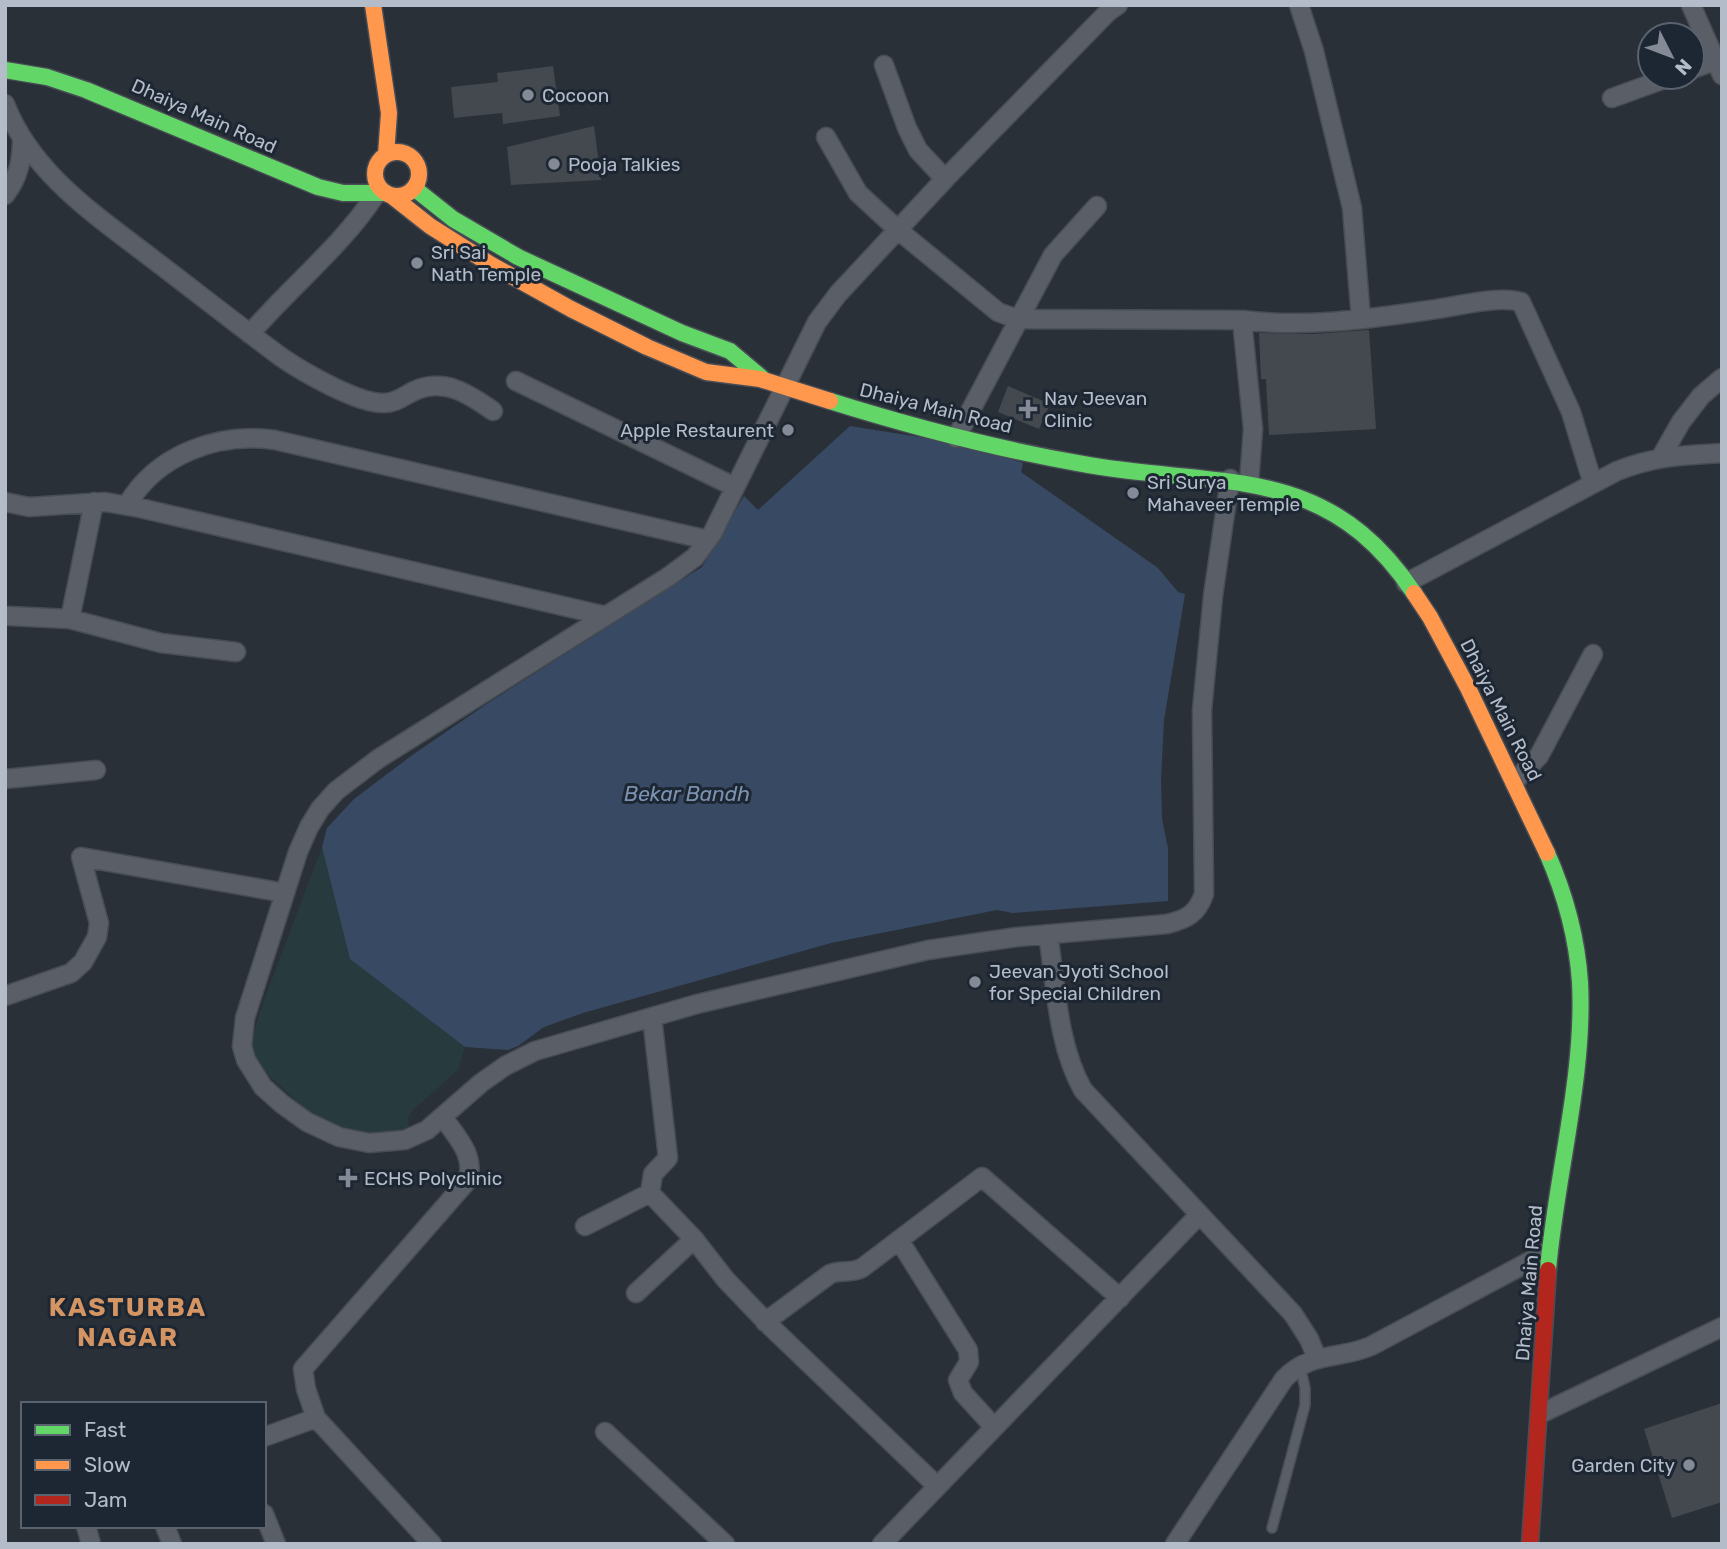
<svg xmlns="http://www.w3.org/2000/svg" width="1727" height="1549" viewBox="0 0 1727 1549" font-family="Rubik,sans-serif">
<style>
.green{fill:#273a3e}
.water{fill:#384963}
.building{fill:#444950}
.lines{fill:none;stroke-linecap:round;stroke-linejoin:round}
.lane-casing{stroke:#484c53;stroke-width:12}
.street-casing{stroke:#484c53;stroke-width:21}
.fast-casing{stroke:#484c55;stroke-width:19}
.slow-casing{stroke:#484c55;stroke-width:19}
.jam-casing{stroke:#484c55;stroke-width:19}
.lane{stroke:#5a5e66;stroke-width:9}
.street{stroke:#5a5e66;stroke-width:18}
.fast{stroke:#63d668;stroke-width:16}
.slow{stroke:#ff974d;stroke-width:16}
.jam{stroke:#b3261e;stroke-width:16}
.poi-dot{fill:#848b96;stroke:#1d2633;stroke-width:2.5}
.labels{text-anchor:middle;dominant-baseline:central;stroke-width:6;stroke-linejoin:round;paint-order:stroke}
.poi-label{font-size:19px;fill:#b4bcc9;stroke:#1d2633;text-anchor:start}
.street-label{font-size:19px;fill:#b4bcc9;stroke:#1d2633}
.water-label{font-size:21px;font-style:italic;fill:#7c92b1;stroke:#1d2633}
.district-label{font-size:26px;font-weight:bold;letter-spacing:2px;fill:#d59563;stroke:#1d2633}
</style>
<rect width="100%" height="100%" fill="#2a3038"/>
<!-- green -->
<path class="green" d="M322,847L350,959L465,1047L458,1070L413,1110L408,1118L409,1132L389,1135H356L317,1120L262,1069L254,1053L252,1041L260,1011Z"/>
<!-- water -->
<path class="water" d="M850,426L964,444L1023,463L1021,472L1158,568L1178,592L1185,594L1164,720L1161,780L1162,819L1168,848V901L1013,913L997,910L831,943L583,1013L544,1027L518,1046L508,1050L465,1047L350,959L322,847L327,828L354,799L411,756L488,703L702,567L744,496L758,510Z"/>
<!-- building -->
<path class="building" d="M553,66L560,116L503,124L502,113L454,118L451,87L498,82L497,73Z
M594,126L601,180L511,185L507,147Z
M1369,330L1376,429L1269,435L1266,379H1261L1259,333L1313,334Z
M1008,386L1050,404L1039,429L998,412Z
M1722,1403V1502L1672,1518L1644,1429Z"/>
<g class="lines">
<!-- lane casing -->
<g class="lane-casing">
<path id="lane" d="M1272,1528L1305,1405V1388L1300,1366"/>
</g>
<!-- street casing -->
<g class="street-casing">
<path id="street" d="M1118,5L1108,12L945,179L838,294L817,322L712,534L695,557L668,577L378,759L336,791L320,809L309,827L298,852L245,1018L242,1046L246,1060L263,1087L282,1104L307,1122L339,1137L369,1143L405,1140L427,1130L481,1083L505,1066L535,1051L697,1004L928,950L1017,937L1167,924C1187,919 1197,914 1204,894L1202,710L1213,596L1230,479
M1299,5L1314,51L1352,208L1361,319
M1691,5L1722,75
M884,65L907,128L918,150L945,179
M1692,69L1717,60
M1612,98L1670,77
M5,104C32,174 97,216 154,260C196,292 238,325 281,357C303,372 358,404 384,403C396,403 404,396 414,391C444,377 469,394 493,411
M826,137L858,193L898,230L998,312L1017,319L1242,320C1304,328 1369,319 1430,310C1456,307 1497,295 1521,302L1571,412L1593,484
M5,195C19,177 22,160 22,138
M1242,320L1253,429L1249,483
M250,334C291,286 342,246 376,194
M516,381L735,487
M956,438L1053,255L1097,206
M1661,457L1681,422L1701,396L1722,378
M5,502L29,507L105,502L140,508L606,616
M127,505C157,454 218,432 275,440L708,540
M1406,583L1617,471C1655,456 1683,455 1722,453
M9,616L70,619L161,643L236,652
M70,619L94,502
M5,779L96,770
M1514,782L1539,756L1593,654
M1048,934C1056,985 1057,1044 1083,1090L1293,1314L1309,1339L1317,1358
M5,996L71,973L83,962L97,937L99,923L81,857L285,893
M650,1193L653,1174L668,1158L652,1017
M585,1226L650,1193L694,1239L726,1280L771,1327L937,1486
M899,1240L968,1350L969,1362L958,1380L963,1393L994,1427
M636,1293L694,1239
M765,1322L830,1274C841,1269 851,1274 862,1268L982,1177L1120,1298
M1540,1414L1722,1327
M605,1432L725,1544
M264,1437L316,1418
M264,1514L276,1544
M86,1526L91,1544
M165,1526L172,1544
M432,1544L316,1418L306,1389L303,1369L468,1180C475,1154 457,1138 443,1117
M882,1544L1199,1215
M1175,1544L1284,1379C1311,1351 1339,1360 1371,1346L1549,1251"/>
</g>
<!-- fast casing -->
<g class="fast-casing">
<path id="fast" d="M5,70L47,77L86,90L318,187L343,193H386
M414,188L453,219L518,257L682,333L730,351L762,378
M830,401C913,427 997,449 1083,464C1219,489 1325,460 1414,593
M1547,853C1565,894 1577,938 1580,982C1585,1076 1556,1176 1548,1270"/>
</g>
<!-- slow casing -->
<g class="slow-casing">
<path id="slow" d="M373,5L389,113L386,155
M375 174a22 22 0 1 1 44 0a22 22 0 1 1-44 0Z
M392,196L430,226L490,264L571,309L647,347L706,372L760,379L830,401
M1414,593L1430,617L1468,688L1547,853"/>
</g>
<!-- jam casing -->
<g class="jam-casing">
<path id="jam" d="M1530,1544L1548,1270"/>
</g>
<!-- lane -->
<use href="#lane" class="lane"/>
<!-- street -->
<use href="#street" class="street"/>
<!-- fast -->
<use href="#fast" class="fast"/>
<!-- slow -->
<use href="#slow" class="slow"/>
<!-- jam -->
<use href="#jam" class="jam"/>
</g>
<!-- markers -->
<g class="poi-dot">
<circle cx="528" cy="95" r="7"/>
<circle cx="554" cy="164" r="7"/>
<circle cx="417" cy="263" r="7"/>
<path d="M1024.5 398.5h7v7h7v7h-7v7h-7v-7h-7v-7h7z"/>
<circle cx="788" cy="430" r="7"/>
<circle cx="1133" cy="493" r="7"/>
<circle cx="975" cy="982" r="7"/>
<path d="M344.5 1167.5h7v7h7v7h-7v7h-7v-7h-7v-7h7z"/>
<circle cx="1689" cy="1465" r="7"/>
</g>
<g class="labels">
<!-- poi labels -->
<g class="poi-label">
<text x="542" y="95">Cocoon</text>
<text x="568" y="164">Pooja Talkies</text>
<text x="431" y="252">Sri Sai<tspan x="431" dy="22">Nath Temple</tspan></text>
<text x="1044" y="398">Nav Jeevan<tspan x="1044" dy="22">Clinic</tspan></text>
<text x="774" y="430" text-anchor="end">Apple Restaurent</text>
<text x="1147" y="482">Sri Surya<tspan x="1147" dy="22">Mahaveer Temple</tspan></text>
<text x="989" y="971">Jeevan Jyoti School<tspan x="989" dy="22">for Special Children</tspan></text>
<text x="364" y="1178">ECHS Polyclinic</text>
<text x="1675" y="1465" text-anchor="end">Garden City</text>
</g>
<!-- street labels -->
<g class="street-label">
<text transform="translate(204 116) rotate(24)">Dhaiya Main Road</text>
<text transform="translate(936 408) rotate(14)">Dhaiya Main Road</text>
<text transform="translate(1501 710) rotate(63)">Dhaiya Main Road</text>
<text transform="translate(1529 1283) rotate(-85)">Dhaiya Main Road</text>
</g>
<!-- water labels -->
<g class="water-label">
<text x="687" y="793">Bekar Bandh</text>
</g>
<!-- district labels -->
<g class="district-label">
<text x="128" y="1307">KASTURBA<tspan x="128" dy="30">NAGAR</tspan></text>
</g>
</g>
<!-- border -->
<rect width="1727" height="1549" fill="none" stroke="#b4bcc9" stroke-width="14"/>
<!-- legend -->
<rect x="21" y="1402" width="245" height="126" fill="#1d2633" stroke="#59626f" stroke-width="2"/>
<rect x="35" y="1425" width="35" height="10" fill="#63d668" stroke="#59626f" stroke-width="2"/>
<text x="84" y="1437" font-size="21" fill="#b4bcc9">Fast</text>
<rect x="35" y="1460" width="35" height="10" fill="#ff974d" stroke="#59626f" stroke-width="2"/>
<text x="84" y="1472" font-size="21" fill="#b4bcc9">Slow</text>
<rect x="35" y="1495" width="35" height="10" fill="#b3261e" stroke="#59626f" stroke-width="2"/>
<text x="84" y="1507" font-size="21" fill="#b4bcc9">Jam</text>
<!-- north arrow -->
<g transform="translate(1671 56) rotate(132)"><circle r="33" fill="#1d2633" stroke="#59626f" stroke-width="2"/>
<path d="M0-5L12 26L0 18L-12 26Z" fill="#848b96"/>
<text y="-10" font-size="19" font-weight="bold" text-anchor="middle" fill="#b4bcc9">N</text>
</g>
</svg>
